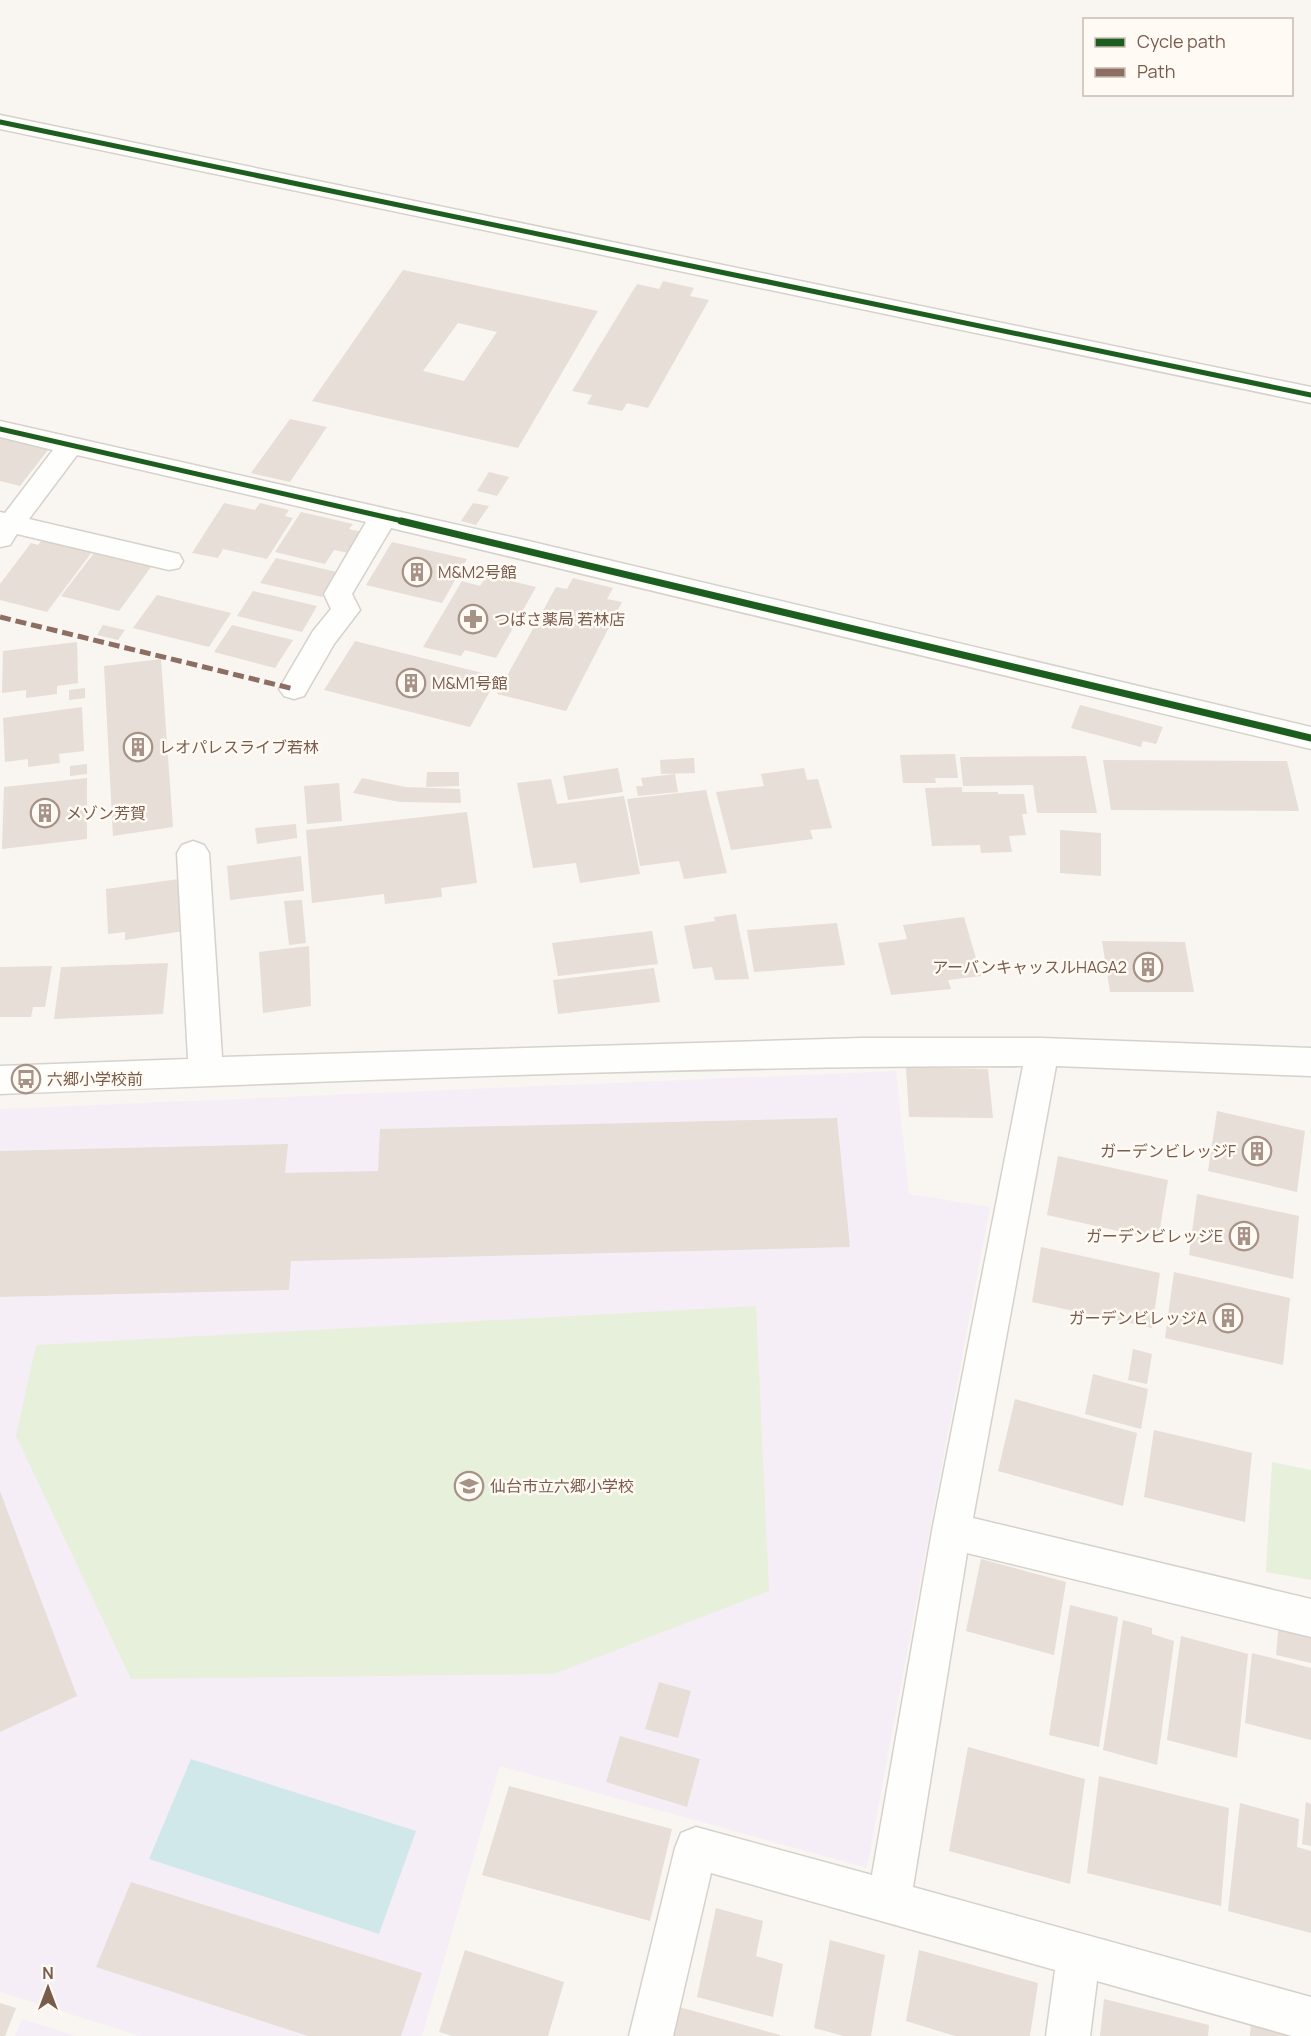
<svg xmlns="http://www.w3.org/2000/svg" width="1311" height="2036" viewBox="0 0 1311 2036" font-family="Manrope,'Noto Sans JP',sans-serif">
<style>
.education{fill:#f6eef6}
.green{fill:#e7f0db}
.water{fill:#d0e8ea}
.building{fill:#e6ded7;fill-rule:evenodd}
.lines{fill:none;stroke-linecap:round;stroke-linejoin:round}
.minor-casing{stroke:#d7d1cb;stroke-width:3}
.minor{fill:#fefefd;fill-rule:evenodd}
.quiet{stroke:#8d6e63;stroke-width:5;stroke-dasharray:11 5;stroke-linecap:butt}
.cycleway-far1-casing{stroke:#fffaf3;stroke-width:8}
.cycleway-casing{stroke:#fffaf3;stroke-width:10}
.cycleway-far1{stroke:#1b5e20;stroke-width:5}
.cycleway{stroke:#1b5e20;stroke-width:7}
.labels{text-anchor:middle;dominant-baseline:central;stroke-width:5;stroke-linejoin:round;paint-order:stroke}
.poi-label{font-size:16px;fill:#7a5c4d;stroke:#fffaf3;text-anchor:start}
</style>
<rect width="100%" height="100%" fill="#f9f5f0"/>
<!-- education -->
<path class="education" d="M896,1071L909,1194L990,1207L867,1868L500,1766L422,2036H140L0,1992V1109Z
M22,2019L76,2036H15Z"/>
<!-- green -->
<path class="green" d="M756,1306L769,1591L554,1674L131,1679L16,1436L36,1345Z
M1272,1462L1311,1470V1580L1266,1572Z"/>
<!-- water -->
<path class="water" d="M191,1759L416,1831L379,1934L149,1859Z"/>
<!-- building -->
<path class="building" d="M403,270L598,311L518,448L312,401ZM458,323L497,332L464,381L423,371Z
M663,281L694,288L690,296L709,300L648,408L627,403L622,411L587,404L592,395L572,391L637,284L659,289Z
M290,419L327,427L290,482L251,473Z
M0,435L51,446L20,486L0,481Z
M489,472L509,477L497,496L477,491Z
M224,503L255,510L260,503L289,510L285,516L293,518L267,559L223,549L218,558L192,553Z
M473,503L489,506L476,525L461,521Z
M301,512L353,524L349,529L362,532L349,553L334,550L325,564L275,552Z
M42,540L92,552L47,612L0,600V584L31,543L38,545Z
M392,542L467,559L442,603L366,585Z
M94,553L151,567L119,611L61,596Z
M276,558L337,572L322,597L260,583Z
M487,575L536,587L496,658L465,650L461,656L423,647L462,581L480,586Z
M573,578L613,588L607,599L622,602L566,711L497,694L556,587L567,589Z
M253,591L317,606L302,632L237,616Z
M157,595L231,613L209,647L133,628Z
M103,625L125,630L118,640L97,635Z
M232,625L293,640L275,668L214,652Z
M355,641L498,677L470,727L324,690Z
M77,642L78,683L57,686V694L26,698V690L2,693L3,651Z
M161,659L173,827L113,836L104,666Z
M85,688V698L69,700V690Z
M1080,705L1163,727L1156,744L1143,741L1141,747L1071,728Z
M82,707L84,751L59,754L60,763L28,767V759L5,762L3,718Z
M955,754L958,778H935L936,783H903L900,755Z
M1086,756L1097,813H1037L1033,785L963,786L960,757Z
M694,758L695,773L661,774L660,760Z
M1103,760L1287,761L1299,811L1111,810Z
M87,764V774L70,776V766Z
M618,768L623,792L568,800L563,776Z
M804,768L807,780L818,779L832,828L810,830L813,839L731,850L716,792L764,786L761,774Z
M427,772H459V786L426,787Z
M675,774L678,792L638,796L636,786H643L641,778Z
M87,778V839L2,849L4,787Z
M362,778L405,787L460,789L461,803L400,802L353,793Z
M551,779L557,804L624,796L640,874L580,883L576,863L533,868L517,783Z
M339,783L342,821L307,824L304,786Z
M962,787V792H998V794H1024L1027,814H1022L1026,835L1009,836L1012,852L981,853L980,845L932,846L925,788Z
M706,790L727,873L684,879L679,861L640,866L627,799Z
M467,812L477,883L441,888L442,897L385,904L384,894L312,903L306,830Z
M296,824L297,838L257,844L255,828Z
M1060,830L1101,833V876L1060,873Z
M301,856L304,891L230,900L227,866Z
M179,879L184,931L125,940V932L108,934L106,889Z
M302,900L306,943L289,945L284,901Z
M736,914L749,979L715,980L712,967L693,969L684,926L715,921L714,917Z
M964,917L981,976L948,980L951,989L891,995L878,943L907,939L903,925Z
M837,923L845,965L754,972L747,930Z
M652,931L658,964L558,976L552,943Z
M1102,941L1185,942L1194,992H1110Z
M309,946L311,1006L263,1013L259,952Z
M168,963L163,1014L54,1019L61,967Z
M52,966L45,1007H33L31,1017H0V967Z
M654,968L660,1002L558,1014L553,980Z
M906,1067L988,1069L993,1118L909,1117Z
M1217,1111L1305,1131L1297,1192L1208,1171Z
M837,1118L850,1247L291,1261L289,1290L0,1297V1151L288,1144L285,1173L378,1171L380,1129Z
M1058,1156L1168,1180L1158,1240L1047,1215Z
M1197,1194L1299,1216L1293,1279L1189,1255Z
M1041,1247L1160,1273L1152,1328L1032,1302Z
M1174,1272L1290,1298L1283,1365L1165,1338Z
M1133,1349L1152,1354L1147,1384L1128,1380Z
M1093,1374L1148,1389L1141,1429L1085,1414Z
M1015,1399L1137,1433L1123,1506L998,1471Z
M1154,1430L1252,1453L1245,1522L1144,1497Z
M0,1491L77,1696L0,1732Z
M981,1559L1066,1582L1054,1655L966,1631Z
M1070,1605L1118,1617L1099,1747L1049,1735Z
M1123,1620L1152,1628V1634L1174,1641L1157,1765L1103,1750Z
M1279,1621L1311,1629V1663L1276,1655Z
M1181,1636L1248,1654L1237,1758L1167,1740Z
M1252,1653L1311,1668V1740L1245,1723Z
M659,1682L691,1691L678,1738L645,1729Z
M620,1736L700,1759L687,1807L606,1782Z
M968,1747L1085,1779L1070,1884L949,1851Z
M1099,1776L1229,1808L1221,1906L1087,1873Z
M509,1786L672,1829L650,1921L482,1875Z
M1306,1802L1311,1804V1846L1302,1844Z
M1240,1803L1299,1819L1297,1847L1311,1851V1933L1228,1911Z
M131,1882L422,1973L401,2036H308L96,1967Z
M716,1908L763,1921L756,1956L783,1964L773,2017L697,1997Z
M830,1940L885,1955L871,2036H844L814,2028Z
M465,1950L564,1982L548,2036H453L439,2032Z
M919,1950L1038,1983L1030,2036H955L906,2021Z
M1104,1999L1209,2025L1208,2036H1100Z
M0,2003L16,2008L5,2036H0Z
M679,2007L780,2035V2036H672Z
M1251,2024L1292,2035V2036H1250Z"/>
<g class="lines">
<!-- minor casing -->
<g class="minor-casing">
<path id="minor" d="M0,115L1311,387V403L0,129Z
M0,421L520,539L1311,727V749L391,528L352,594L360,610L334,644L304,696L294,699L284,696L279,689L313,631L331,609L324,594L366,522L77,455L29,519L179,554L183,561L179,568L169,570L17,534L10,545L0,547V512L5,513L53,450L0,437Z
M193,841L204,845L209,853L222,1057L862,1038H1042L1311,1048V1076L1056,1066L973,1518L1311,1599V1637L967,1553L913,1887L1311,1997V2036H1292L1097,1981L1090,2036H1046L1055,1970L711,1873L673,2036H629L675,1848L681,1833L696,1827L872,1875L932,1531L1023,1066C682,1066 341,1081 0,1094V1066L188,1059L177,853L182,845Z"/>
</g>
<!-- minor -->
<use href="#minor" class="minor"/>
<!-- quiet -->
<path class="quiet" d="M0,617L294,689"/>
<!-- cycleway-far1 casing -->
<g class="cycleway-far1-casing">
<path id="cycleway-far1" d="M0,122L1311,395
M0,429L407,522"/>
</g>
<!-- cycleway casing -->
<g class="cycleway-casing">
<path id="cycleway" d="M401,521L1311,738"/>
</g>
<!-- cycleway-far1 -->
<use href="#cycleway-far1" class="cycleway-far1"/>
<!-- cycleway -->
<use href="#cycleway" class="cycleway"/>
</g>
<!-- icons -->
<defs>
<g id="building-ring" transform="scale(1.5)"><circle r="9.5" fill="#fffaf3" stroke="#a69286" stroke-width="1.5"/><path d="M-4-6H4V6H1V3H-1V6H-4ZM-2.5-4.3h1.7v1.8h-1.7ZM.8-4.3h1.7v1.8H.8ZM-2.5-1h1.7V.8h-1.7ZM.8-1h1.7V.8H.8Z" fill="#a69286"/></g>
<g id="pharmacy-ring" transform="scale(1.5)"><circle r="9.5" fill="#fffaf3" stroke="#a69286" stroke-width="1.5"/><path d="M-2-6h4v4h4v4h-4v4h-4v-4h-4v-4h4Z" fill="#a69286"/></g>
<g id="bus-ring" transform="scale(1.5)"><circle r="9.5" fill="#fffaf3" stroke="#a69286" stroke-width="1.5"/><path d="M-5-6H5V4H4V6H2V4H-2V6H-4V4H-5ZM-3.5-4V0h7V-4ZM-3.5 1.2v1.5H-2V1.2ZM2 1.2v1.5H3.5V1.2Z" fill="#a69286"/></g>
<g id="school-ring" transform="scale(1.5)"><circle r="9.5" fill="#fffaf3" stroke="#a69286" stroke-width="1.5"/><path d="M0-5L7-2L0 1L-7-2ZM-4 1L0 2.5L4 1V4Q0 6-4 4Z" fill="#a69286"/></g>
</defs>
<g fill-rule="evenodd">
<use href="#building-ring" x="417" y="572"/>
<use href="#pharmacy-ring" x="473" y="619"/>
<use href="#building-ring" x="411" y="683"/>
<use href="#building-ring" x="138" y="747"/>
<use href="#building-ring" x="45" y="813"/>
<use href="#building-ring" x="1148" y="967"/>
<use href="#bus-ring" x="26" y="1079"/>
<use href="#building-ring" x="1257" y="1151"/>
<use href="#building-ring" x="1244" y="1236"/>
<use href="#building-ring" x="1228" y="1318"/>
<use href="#school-ring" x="469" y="1486"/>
</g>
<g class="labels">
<!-- poi labels -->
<g class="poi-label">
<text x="438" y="572">M&amp;M2号館</text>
<text x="494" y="619">つばさ薬局 若林店</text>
<text x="432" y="683">M&amp;M1号館</text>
<text x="159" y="747">レオパレスライブ若林</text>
<text x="66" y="813">メゾン芳賀</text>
<text x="1127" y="967" text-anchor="end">アーバンキャッスルHAGA2</text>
<text x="47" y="1079">六郷小学校前</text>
<text x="1236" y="1151" text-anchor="end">ガーデンビレッジF</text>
<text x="1223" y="1236" text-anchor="end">ガーデンビレッジE</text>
<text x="1207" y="1318" text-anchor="end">ガーデンビレッジA</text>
<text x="490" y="1486">仙台市立六郷小学校</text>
</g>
</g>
<!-- legend -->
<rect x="1083" y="18" width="210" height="78" fill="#fffaf3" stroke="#cabbb1" stroke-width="1.5"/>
<rect x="1095" y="38" width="30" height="9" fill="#1b5e20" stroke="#cabbb1" stroke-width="1.5"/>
<text x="1137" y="48" font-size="18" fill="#7a5c4d">Cycle path</text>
<rect x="1095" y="68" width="30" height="9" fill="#8d6e63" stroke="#cabbb1" stroke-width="1.5"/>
<text x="1137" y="78" font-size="18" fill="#7a5c4d">Path</text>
<!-- north arrow -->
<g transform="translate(48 1988)" stroke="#fffaf3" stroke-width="4.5" paint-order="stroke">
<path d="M0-4.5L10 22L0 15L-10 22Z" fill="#7a5c4d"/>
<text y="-9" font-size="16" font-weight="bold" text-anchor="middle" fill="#7a5c4d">N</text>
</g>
</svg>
